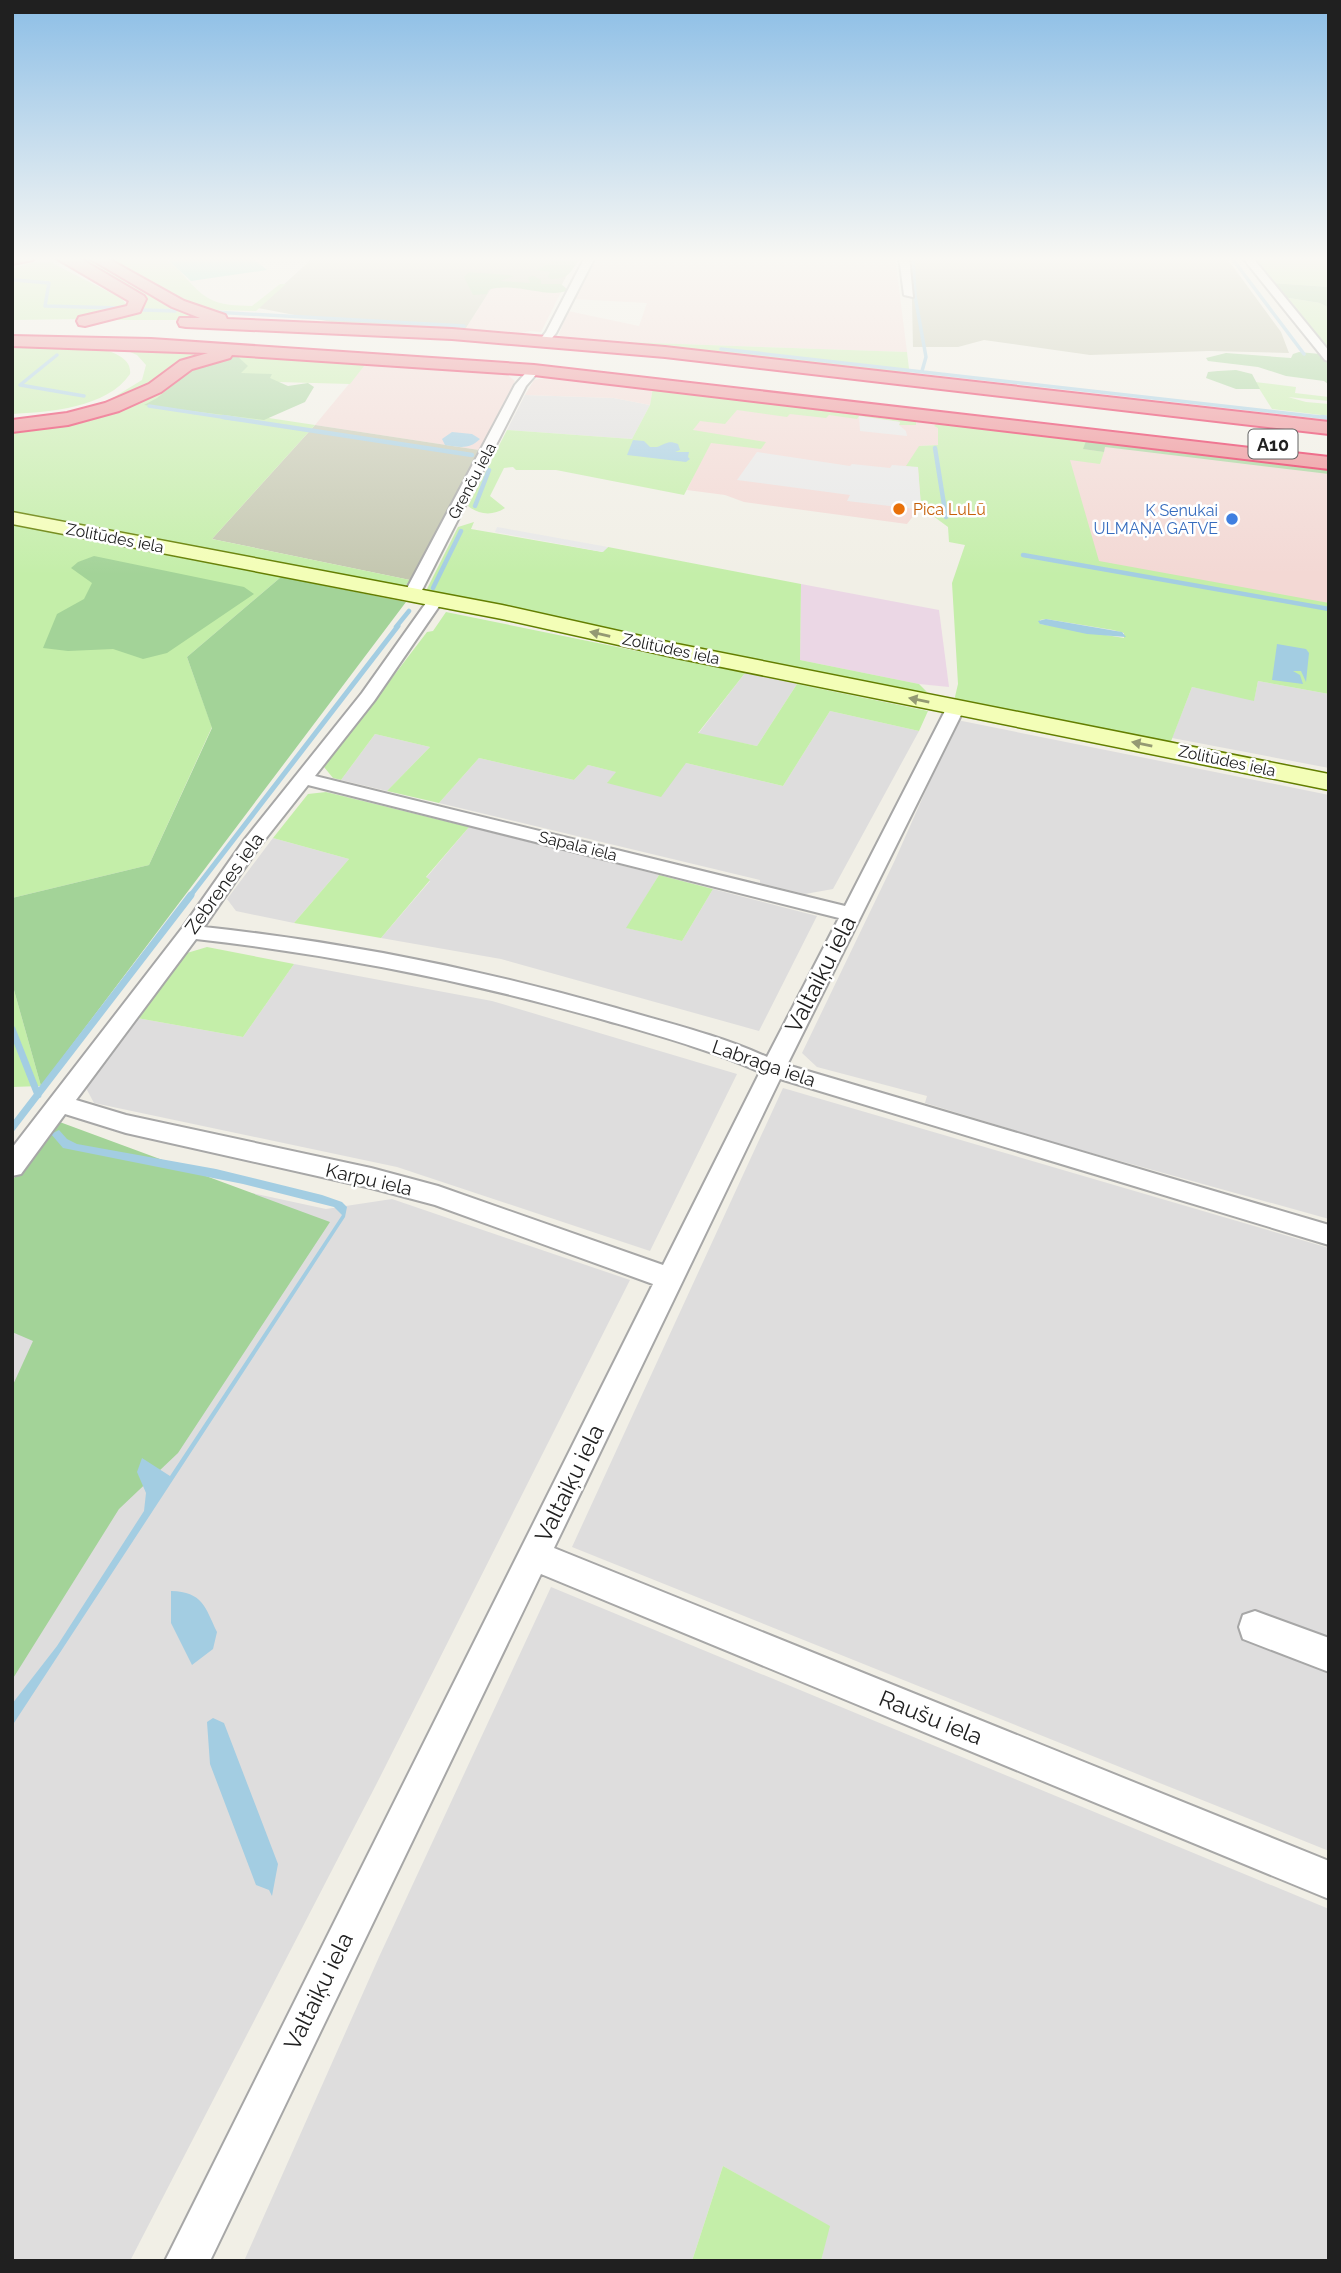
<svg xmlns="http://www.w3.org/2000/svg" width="1341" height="2273" viewBox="0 0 1341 2273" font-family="Raleway,sans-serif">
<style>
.residential{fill:#dedddd}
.commercial{fill:#f3d8d4}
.industrial{fill:#ebd7e5}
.construction{fill:#c4c7b0}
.grass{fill:#c4eea9;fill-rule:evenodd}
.forest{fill:#a3d398}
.pitch{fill:#7fe5c8}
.parking{fill:#e8e8e8}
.water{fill:#a3cde2}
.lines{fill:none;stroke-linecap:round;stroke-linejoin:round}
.stream-far3{stroke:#a3cde2;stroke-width:3.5}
.stream-far2{stroke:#a3cde2;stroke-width:4.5}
.stream-far1{stroke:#a3cde2;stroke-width:5}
.stream{stroke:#a3cde2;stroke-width:7}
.street-casing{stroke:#a7a7a7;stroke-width:4}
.secondary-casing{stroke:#637e00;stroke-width:3}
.highway-casing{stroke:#e81a4c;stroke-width:4}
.street{fill:#fff;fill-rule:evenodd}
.secondary{fill:#f3feb7;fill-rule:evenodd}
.highway{fill:#ed8991;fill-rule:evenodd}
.oneway{fill:#949a73}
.food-dot{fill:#e8710a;stroke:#fff;stroke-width:2.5}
.shop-dot{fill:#3f7fe0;stroke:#fff;stroke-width:2.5}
.labels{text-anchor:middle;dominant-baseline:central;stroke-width:5;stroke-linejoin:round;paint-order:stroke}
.far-street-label{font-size:16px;fill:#202020;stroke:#fff}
.far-food-label{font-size:16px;fill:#c56008;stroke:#fff;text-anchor:start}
.far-shop-label{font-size:16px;fill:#366cbe;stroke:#fff;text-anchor:end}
.shield{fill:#fff;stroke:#636363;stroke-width:2}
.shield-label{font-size:18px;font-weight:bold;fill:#202020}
.street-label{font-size:19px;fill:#202020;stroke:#fff}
.near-street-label{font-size:23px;fill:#202020;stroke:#fff}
</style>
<rect width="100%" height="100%" fill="#f1efe6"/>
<!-- residential -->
<path class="residential" d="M525,395L614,398L650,405L632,439L507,430Z
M745,673L797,684L757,746L698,734Z
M1258,681L1329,694V768L1172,738L1192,687L1254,700Z
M830,711L919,731L833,889L805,894L760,883V880L439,803L479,758L574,780L588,765L617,772L608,782L686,763L783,786Z
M957,720L1329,795V1219L1063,1145L925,1103L927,1096L817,1067L802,1053L895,860Z
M375,734L430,747L387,791L341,780Z
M469,827L659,875L627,928L682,941L713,889L817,916L759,1031L501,959L381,938L430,881L426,878Z
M273,838L349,859L294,923L236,911L227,899Z
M294,964L492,1001L737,1074L650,1251L397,1167L94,1103L86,1088L137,1018L243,1037Z
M783,1088L1329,1248V1851L572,1547Z
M60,1152L326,1209L392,1199L630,1280L377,1783L130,2261H12V1185Z
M551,1587L1329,1909V2261H821L829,2226L723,2166L692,2261H244L379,1957Z"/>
<!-- commercial -->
<path class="commercial" d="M596,257H895L907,352L590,341L561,337L559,334L568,311L639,326L647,303L574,299Z
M494,284L564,286L541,332L530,331L513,335L464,331Z
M368,361L502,371L515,381L479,450L315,425Z
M554,376L653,387L650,405L614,398L525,395L534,380Z
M716,394L939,421L938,445L919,446L921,506L907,524L744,502L725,495L687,490L695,473L693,430Z
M1063,436L1329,468V605L1092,562Z"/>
<!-- industrial -->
<path class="industrial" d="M801,584L939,610L949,687L919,684L800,660Z"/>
<!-- construction -->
<path class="construction" d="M314,257H577L561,286L494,284L464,331L342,324L258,308Z
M911,257H1226L1281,332L1289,353L1209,351L1090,355L984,340L958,347H913Z
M315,425L479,450L410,580L212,539Z"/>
<!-- grass -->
<path class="grass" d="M72,257H84L146,294L203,320H109L139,309Z
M101,257H161C180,266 190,287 208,298C221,306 237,305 252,306L280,284H286L256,311L214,310L187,303Z
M1251,257H1329V287L1272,283Z
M50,262L121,298L127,305L85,319L12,320L14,268L31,263Z
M1283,297L1320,303L1329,308V354Z
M594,341L907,352L910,377Z
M12,343C36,344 135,339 130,374C107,408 49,412 12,414Z
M114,345L222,350L156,384L93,411L62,414L106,402L142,380L146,365L137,355Z
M242,354L368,361L350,384L278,382L243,414L315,425L212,539L410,580L493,428L411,583L403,586L12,512V429L70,421L218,357Z
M1255,382L1296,387L1295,393L1329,397V401L1288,397L1306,402L1329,404V416L1272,409Z
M653,387L916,420V425H899L900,422L859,416L857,419L829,415L826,418L790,414L787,417L737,410L725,424L700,421L693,430L766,442L761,449L711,443L684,495L556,470H516L513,467L504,468L490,496L505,508C493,516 479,515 468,506L507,430L632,439L650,405Z
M939,421L1329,468V470L1086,441L1084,449L1104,452L1100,464L1070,460L1099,561L1329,603V694L1258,681L1254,701L1192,687L1170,744L954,701L958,684L952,583L965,545L949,542L948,527L921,507L918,468L906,466L919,446L938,445V428L934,426ZM1046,619L1113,630L1124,633V638L1040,624V620Z
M474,522L471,529L602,552L608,547L801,584L800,660L919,684L927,692L913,695L426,591L458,527Z
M12,525L281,577L187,657L212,727L149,865L12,898Z
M446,612L745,673L698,733L757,746L797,684L928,711L919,731L830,711L783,786L686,763L661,797L607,783L616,772L588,765L574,780L479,758L439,803L387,791L430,747L375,734L341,780L333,778L324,767L427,632L433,631Z
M326,792L469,827L426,877L430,880L381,938L294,923L349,859L273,838L308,794Z
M659,875L713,889L682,941L626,928Z
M207,947L294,964L243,1037L137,1018L187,953Z
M12,983L41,1086L12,1087Z
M723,2166L830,2226L821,2261H692Z"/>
<!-- forest -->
<path class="forest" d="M551,257H585C569,266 575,279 551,279L548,277L550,272L536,270L552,262Z
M469,272L509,275L514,276L500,281L530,283L528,277L534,276L541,280V284H561L568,290C549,300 515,281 488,290L487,294L473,295L464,277Z
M1272,283L1329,287V308L1320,303L1283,297Z
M1299,352L1320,354L1329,365V385L1324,381L1286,376L1258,367L1208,361L1206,358L1226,353L1291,358L1293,354Z
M237,356L248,366L241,373L272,374L270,378L288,386L308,383L314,387L305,402L264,420L144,405L157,398L194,368Z
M1218,371L1236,370L1252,374L1260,389H1236L1206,378L1208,372Z
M1086,441L1329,470V474L1105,447L1104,452L1083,449Z
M94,556L244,587L254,594L167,653L143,659L113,649L68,651L43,648L57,614L84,599L92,583L71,568L78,562Z
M281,577L406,602L41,1086L12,983V898L149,865L212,728L187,657Z
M57,1121L330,1222L178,1453L119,1509L12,1680V1387L33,1341L12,1332V1181Z"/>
<!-- pitch -->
<path class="pitch" d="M198,257H251L267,270L191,281L169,261Z"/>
<!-- parking -->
<path class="parking" d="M859,416L900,422L899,425L906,431L907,436L860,431Z
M757,452L850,466L852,464L890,468L892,465L918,467L921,506L916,509L847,501L850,495L737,480Z
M497,527L608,547L603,552L495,532Z"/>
<!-- water -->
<path class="water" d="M452,432L472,434L480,439C469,450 459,447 445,445L442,439Z
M633,440L644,441L650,447H657C666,444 668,440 678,444L680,450L675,452H689L688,457L690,459L686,462L627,455Z
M1046,619L1122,632L1126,637L1087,634L1040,624L1038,621Z
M1277,644L1306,649L1309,653L1306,682L1301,671H1293L1300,675L1303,684L1272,680Z
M59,1130L67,1139L77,1144L216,1169L322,1195L342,1202L347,1207L345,1217L12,1726V1704L57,1646L144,1511L146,1493L137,1472L142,1458L170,1476L342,1215L334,1207L243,1184L63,1148L51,1134Z
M171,1591C203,1592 205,1607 217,1632L213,1649L192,1665L171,1623Z
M213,1718L224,1723L278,1864L272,1896L269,1890L256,1885L210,1764L207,1722Z"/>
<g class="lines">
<!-- stream-far3 -->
<path class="stream-far3" d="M913,257L915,295
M1231,257L1304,354
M15,280L49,283L45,306L120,308
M915,296L926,357L922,371
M143,310L175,311
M213,312L464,326
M721,349L1329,418
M57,355L20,385L84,396
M149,406L235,419"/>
<!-- stream-far2 -->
<path class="stream-far2" d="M223,417L472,455
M1322,417L1329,418
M935,448L946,517
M475,506L489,470
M1023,555L1329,609
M433,588L461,531
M396,627L409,611"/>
<!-- stream-far1 -->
<path class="stream-far1" d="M190,896L398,626"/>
<!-- stream -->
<path class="stream" d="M12,1029L38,1095
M12,1128L191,895"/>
<!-- street casing -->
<g class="street-casing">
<path id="street" d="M585,257H595L556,333L548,343H540L539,341L546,332Z
M899,257H909L913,297L904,295Z
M1242,257H1252L1329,351V361L1325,360Z
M530,368L540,370L526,386L420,594L412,599L407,597L404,594L515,385Z
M436,594L444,599L374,701L315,776L845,906L947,707L950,703H962L965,707L787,1065L1329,1225V1245L780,1079L554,1548L1329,1861V1899L541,1574L210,2261H165L653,1284L435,1205L371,1188L126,1133L65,1114L21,1174L12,1176V1148L183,927L245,839L362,693L431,596ZM308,785L839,918L767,1057C719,1035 667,1023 616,1008C481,969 344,942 204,927L259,847ZM196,939C336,955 473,982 608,1021C660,1036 711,1050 760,1072L663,1265L438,1186L371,1168L126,1115L76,1100Z
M1255,1611L1329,1638V1672L1243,1639L1239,1627L1243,1615Z"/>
</g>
<!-- secondary casing -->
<g class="secondary-casing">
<path id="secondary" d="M12,512L502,605L677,644L1329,774V790L677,658L502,619L12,524Z"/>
</g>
<!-- highway casing -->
<g class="highway-casing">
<path id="highway" d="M12,257H35L33,260L12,264Z
M54,257L81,259L144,296L146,299L140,312L85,326L79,325L77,321L79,317L127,306L129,301Z
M87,257H105L184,301L225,315L227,319L452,329L665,347L1329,422V434L665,357L452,339L186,327L180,326L178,322L180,318H200L172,307Z
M12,336L151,339L534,365L1329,457V469L534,375L232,355L230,358L192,369L161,392L119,411L68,425L12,432V420L67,413L105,403L149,384L180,361L208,353L12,346Z"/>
</g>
<!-- street -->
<use href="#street" class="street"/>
<!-- secondary -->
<use href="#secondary" class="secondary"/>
<!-- highway -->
<use href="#highway" class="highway"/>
</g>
<!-- one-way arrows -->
<defs><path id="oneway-solid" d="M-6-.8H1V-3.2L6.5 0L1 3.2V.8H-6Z" transform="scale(1.75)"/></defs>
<g class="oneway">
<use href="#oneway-solid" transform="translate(600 634) rotate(-167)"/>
<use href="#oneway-solid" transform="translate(919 700) rotate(-169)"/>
<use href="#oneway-solid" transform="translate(1142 744) rotate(-169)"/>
</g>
<!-- sky -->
<linearGradient id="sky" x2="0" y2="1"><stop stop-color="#8cbee6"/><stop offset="0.45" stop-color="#f9f8f4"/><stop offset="1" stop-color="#f9f8f4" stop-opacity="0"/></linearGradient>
<rect width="1341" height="575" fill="url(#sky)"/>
<!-- markers -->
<circle class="food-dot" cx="899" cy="509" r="7"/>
<circle class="shop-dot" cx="1232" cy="519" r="7"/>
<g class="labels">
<!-- far-street labels -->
<g class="far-street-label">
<text transform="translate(472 481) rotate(-62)">Grenču iela</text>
<text transform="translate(115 538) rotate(11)">Zolitūdes iela</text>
<text transform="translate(671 649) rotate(12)">Zolitūdes iela</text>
<text transform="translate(1227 761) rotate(12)">Zolitūdes iela</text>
<text transform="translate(578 846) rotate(14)">Sapala iela</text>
</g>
<!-- far-food labels -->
<g class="far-food-label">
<text x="913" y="509">Pica LuLū</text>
</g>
<!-- far-shop labels -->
<g class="far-shop-label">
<text x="1218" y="510">K Senukai<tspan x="1218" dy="18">ULMAŅA GATVE</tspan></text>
</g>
<!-- shield labels -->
<rect class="shield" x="1248.5" y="429.5" width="49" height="29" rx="5"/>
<g class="shield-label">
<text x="1273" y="444">A10</text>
</g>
<!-- street labels -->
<g class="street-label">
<text transform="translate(224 883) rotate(-54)">Zebrenes iela</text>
<text transform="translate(764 1063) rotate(19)">Labraga iela</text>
<text transform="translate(369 1179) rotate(13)">Karpu iela</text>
</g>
<!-- near-street labels -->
<g class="near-street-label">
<text transform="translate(820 974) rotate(-63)">Valtaiķu iela</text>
<text transform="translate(569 1483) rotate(-64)">Valtaiķu iela</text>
<text transform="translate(931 1717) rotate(22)">Raušu iela</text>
<text transform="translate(318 1991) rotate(-64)">Valtaiķu iela</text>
</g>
</g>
<!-- border -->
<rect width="1341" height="2273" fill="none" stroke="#202020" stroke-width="28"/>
</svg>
